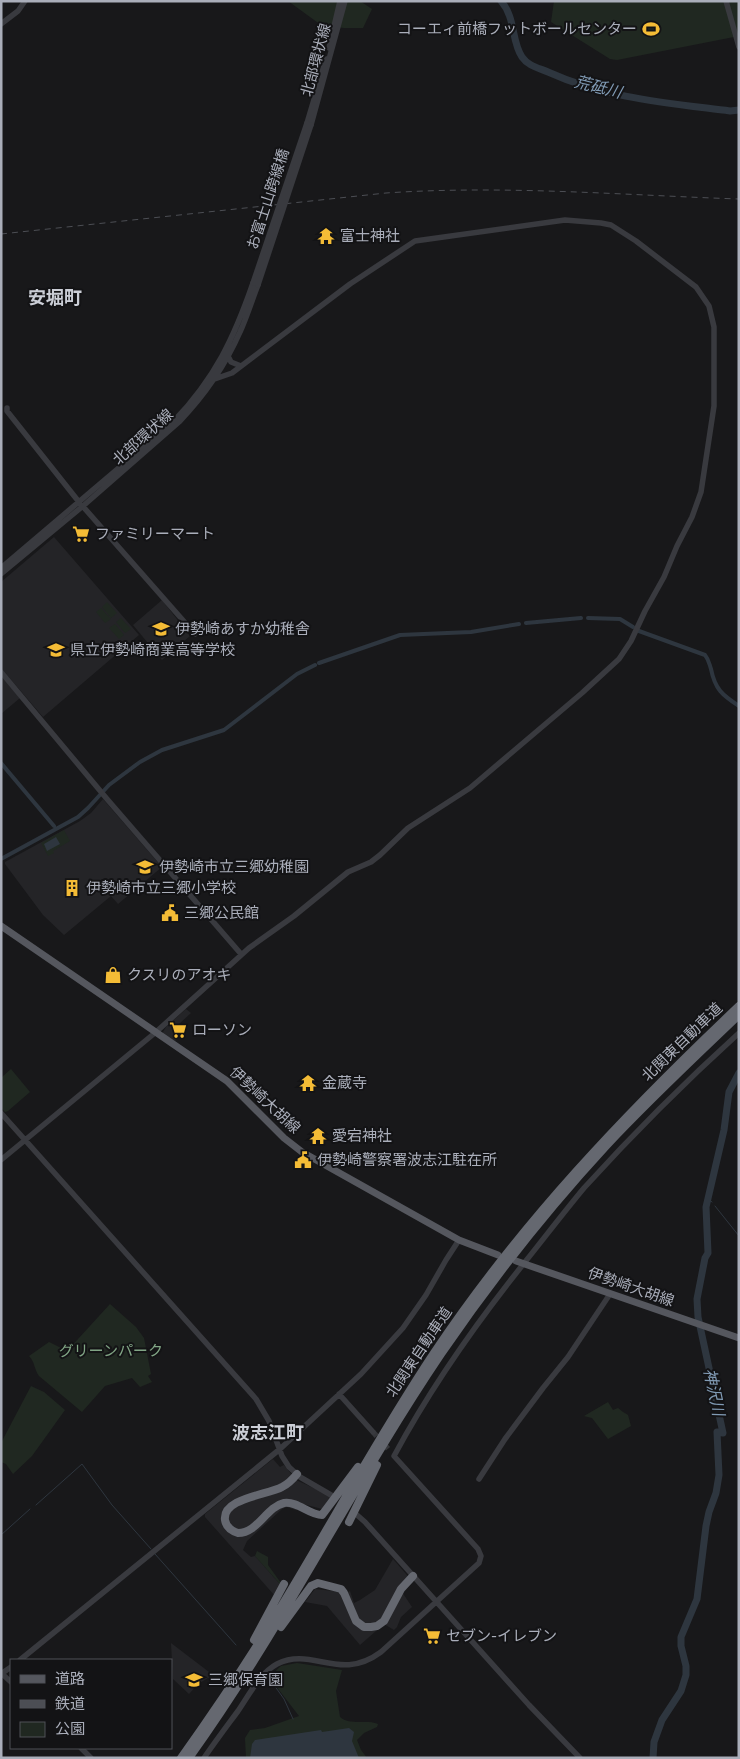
<svg xmlns="http://www.w3.org/2000/svg" width="740" height="1759" viewBox="0 0 740 1759" font-family="'Fira Sans','Noto Sans JP',sans-serif">
<style>
.built{fill:#242427}
.green{fill:#202821}
.water{fill:#2e363f}
.lines{fill:none;stroke-linecap:round;stroke-linejoin:round}
.stream{stroke:#2e363f;stroke-width:1}
.canal{stroke:#2e363f;stroke-width:4}
.river{stroke:#2e363f;stroke-width:7}
.minor-tunnel{stroke:#35363a;stroke-width:5.5;stroke-dasharray:5.5 3;stroke-linecap:butt}
.minor{stroke:#393a3f;stroke-width:5.5}
.major{stroke:#55575e;stroke-width:7}
.highway{stroke:#656870;stroke-width:8}
.rail{stroke:#4c4e54;stroke-width:1;stroke-dasharray:6 5;stroke-linecap:butt}
.minor-bridge{stroke:#393a3f;stroke-width:5.5}
.labels{text-anchor:middle;dominant-baseline:central;stroke-width:4;stroke-linejoin:round;paint-order:stroke}
.poi-label{font-size:15px;fill:#aaaeba;stroke:#131315;text-anchor:start}
.street-label{font-size:15px;fill:#aaaeba;stroke:#131315}
.park-label{font-size:15px;fill:#81a585;stroke:#131315}
.water-label{font-size:16px;font-style:italic;fill:#819bb5;stroke:#131315}
.quarter-label{font-size:18px;font-weight:bold;fill:#cbced6;stroke:#131315}
</style>
<rect width="100%" height="100%" fill="#18181a"/>
<!-- built -->
<path class="built" d="M54,537L139,635L43,717L1,668V582Z
M162,600L190,636L162,660L133,625Z
M1,676L20,698L1,714Z
M103,799L162,867L118,904L111,896L64,935L43,915L5,864V862L80,821L91,813Z
M186,1009L191,1013L179,1024L184,1030L175,1041L163,1034V1032L166,1027Z
M273,1459L280,1467L284,1465L296,1480L327,1494L330,1497V1502L322,1509L303,1504L296,1510L287,1507L282,1509L247,1541L243,1550L251,1557L255,1556L280,1584L275,1596L205,1517V1514Z
M393,1559L413,1582L406,1586L402,1592L412,1607L401,1617L397,1627L394,1630L384,1624L360,1645L327,1606L305,1602L315,1589L342,1592L344,1594L350,1591L354,1603L360,1600L375,1590Z
M171,1643L213,1675L198,1684L189,1694L173,1679Z"/>
<!-- green -->
<path class="green" d="M288,1H360L372,9L363,28H344L321,25Z
M554,1H739V36L617,60L610,59L551,22Z
M107,602L117,613L111,618L102,607Z
M101,608L111,619L105,623L96,612Z
M121,618L131,629L125,633L116,622Z
M115,624L124,635L119,639L109,628Z
M64,830L70,841L53,851L54,853L48,856L41,843Z
M11,1069L30,1092L8,1111L5,1112L1,1108V1078Z
M110,1304L136,1327L144,1338L151,1374L148,1376L152,1382L140,1387L132,1378L105,1386L82,1412L39,1376C34,1369 35,1362 29,1356L49,1342L65,1350H68Z
M31,1386L44,1392L65,1410L32,1456L13,1474L6,1464L1,1462V1443Z
M608,1402L613,1410L618,1408L623,1412L628,1415L631,1426L608,1439L592,1418L584,1416Z
M257,1551L268,1557V1565L281,1583L280,1584L255,1556Z
M297,1663L342,1670L336,1691L340,1717C350,1726 367,1719 378,1724L377,1727L364,1733L357,1740L361,1750L367,1758H246L245,1738L250,1730L265,1728L299,1716L269,1677L281,1666Z"/>
<!-- water -->
<path class="water" d="M56,837L60,844L47,851L44,844Z
M349,1728L354,1732L352,1741L359,1758H250L252,1744L255,1740L321,1730L322,1732Z"/>
<g class="lines">
<!-- stream -->
<path class="stream" d="M708,1199L712,1202
M715,1206L739,1236
M36,1505L82,1464L112,1505L151,1549
M1,1535L30,1509
M155,1554L236,1645
M260,1671L262,1672
M269,1678L284,1699L293,1719"/>
<!-- canal -->
<path class="canal" d="M588,618L620,619L633,627
M526,623L581,618
M639,631L705,655C709,660 709,663 711,669C715,689 722,695 739,706
M319,663L400,635L471,632L519,624
M1,763L54,826
M1,859L78,817L88,808L109,785L140,762L162,750L224,730L297,674L315,665"/>
<!-- river -->
<path class="river" d="M501,1C516,18 511,41 522,57C528,66 539,68 548,72C605,98 668,103 730,111L739,110
M653,1758L654,1742L662,1720L681,1691L686,1675V1666L681,1646V1637L697,1599L706,1526L709,1512L716,1493L719,1475L717,1432L723,1433L698,1317L697,1299L705,1258L708,1253L706,1207L724,1130L729,1092L739,1073"/>
<!-- minor-tunnel -->
<path class="minor-tunnel" d="M373,1432L390,1451"/>
<!-- minor -->
<path class="minor" d="M726,1L739,47
M1,24L18,11L25,1
M329,48L340,1
M307,123L326,59
M311,125L345,1
M228,356L231,362L241,366
M7,408V411L79,502L195,634
M1,568L174,421C215,378 234,338 253,283
M1,574L83,506L179,422C204,396 226,364 240,332C247,317 252,300 258,285
M1,672L107,799L241,954
M1,1113L256,1399L269,1421L282,1456L289,1467L300,1477L331,1495
M1,1160L156,1032L249,948L294,916L348,872L371,862L380,855L408,828L470,788L582,693L619,659L631,641L645,611L664,577L677,546L692,517L701,492L714,406V327L709,306L696,287L636,241L611,225L601,223L565,220L415,241L350,284L232,373L206,382
M339,1394L373,1432
M479,1479L505,1439L543,1388L568,1357L610,1294
M357,1515L365,1522L529,1705L580,1758
M20,1660L280,1449L361,1374L403,1328L426,1295L446,1260L459,1240
M1,1673L11,1682
M1,1674L11,1667
M81,1748L91,1758
M204,1758C215,1742 227,1726 238,1711C249,1695 260,1673 277,1664C313,1646 339,1683 381,1652L479,1563L481,1556L478,1549L394,1456C431,1387 477,1322 525,1262C545,1237 564,1212 584,1188C633,1134 685,1082 739,1033"/>
<!-- major -->
<path class="major" d="M1,926L227,1081L284,1138L302,1152L459,1240L498,1255
M516,1261L739,1338"/>
<!-- highway -->
<path class="highway" d="M297,1474C293,1479 288,1484 282,1487C268,1495 222,1498 225,1520C226,1527 232,1531 238,1533C258,1533 266,1507 284,1503C298,1501 309,1515 322,1515L358,1467
M349,1522L377,1465
M281,1627L311,1586L318,1583L341,1589L344,1593L356,1621L364,1627H371L377,1626L384,1621L401,1589L413,1576
M254,1640L284,1584
M181,1758C213,1713 244,1667 273,1620C327,1532 376,1440 434,1353C520,1224 626,1113 739,1006
M189,1758C282,1629 352,1486 441,1354C491,1281 546,1211 606,1146C648,1101 694,1058 739,1015"/>
<!-- rail -->
<path class="rail" d="M1,234L386,193C504,185 621,195 739,199"/>
<!-- minor-bridge -->
<path class="minor-bridge" d="M253,283L307,123
M258,285L311,125"/>
</g>
<!-- icons -->
<defs>
<g id="stadium-bare" transform="scale(1.35)"><path d="M0-5a6.5 5 0 1 0 0 10a6.5 5 0 1 0 0-10ZM-3.5-1.8h7v3.6h-7Z" fill="#f4bc36" stroke="#131315" stroke-width="2.5" paint-order="stroke"/></g>
<g id="temple-bare" transform="scale(1.35)"><path d="M0-6L5-2H3V0L6.5 2.5H4V6H1.5V3h-3V6H-4V2.5H-6.5L-3 0V-2H-5Z" fill="#f4bc36" stroke="#131315" stroke-width="2.5" paint-order="stroke"/></g>
<g id="supermarket-bare" transform="scale(1.35)"><path d="M-6-5.5h2.5l.6 2H6L4.5 2H-2.5L-4.4-4H-6ZM-1.5 3.2a1.3 1.3 0 1 0 .1 0ZM3 3.2a1.3 1.3 0 1 0 .1 0Z" fill="#f4bc36" stroke="#131315" stroke-width="2.5" paint-order="stroke"/></g>
<g id="school-bare" transform="scale(1.35)"><path d="M0-5L7-2L0 1L-7-2ZM-4 1L0 2.5L4 1V4Q0 6-4 4Z" fill="#f4bc36" stroke="#131315" stroke-width="2.5" paint-order="stroke"/></g>
<g id="building-bare" transform="scale(1.35)"><path d="M-4-6H4V6H1V3H-1V6H-4ZM-2.5-4.3h1.7v1.8h-1.7ZM.8-4.3h1.7v1.8H.8ZM-2.5-1h1.7V.8h-1.7ZM.8-1h1.7V.8H.8Z" fill="#f4bc36" stroke="#131315" stroke-width="2.5" paint-order="stroke"/></g>
<g id="civic-bare" transform="scale(1.35)"><path d="M-.6-6.5H3V-4.5H.6V-3L4-1V1h2V6H-6V1h2V-1L-.6-3ZM-1.2 2.5V6h2.4V2.5Z" fill="#f4bc36" stroke="#131315" stroke-width="2.5" paint-order="stroke"/></g>
<g id="shop-bare" transform="scale(1.35)"><path d="M-5-2.5h2.3a2.7 3.5 0 0 1 5.4 0H5L5.5 6h-11ZM-1.5-2.5h3a1.5 2.3 0 0 0-3 0Z" fill="#f4bc36" stroke="#131315" stroke-width="2.5" paint-order="stroke"/></g>
</defs>
<g fill-rule="evenodd">
<use href="#stadium-bare" x="651" y="29"/>
<use href="#temple-bare" x="326" y="236"/>
<use href="#supermarket-bare" x="81" y="534"/>
<use href="#school-bare" x="161" y="629"/>
<use href="#school-bare" x="56" y="650"/>
<use href="#school-bare" x="145" y="867"/>
<use href="#building-bare" x="72" y="888"/>
<use href="#civic-bare" x="170" y="913"/>
<use href="#shop-bare" x="113" y="975"/>
<use href="#supermarket-bare" x="178" y="1030"/>
<use href="#temple-bare" x="308" y="1083"/>
<use href="#temple-bare" x="318" y="1136"/>
<use href="#civic-bare" x="303" y="1160"/>
<use href="#supermarket-bare" x="432" y="1636"/>
<use href="#school-bare" x="194" y="1680"/>
</g>
<g class="labels">
<!-- poi labels -->
<g class="poi-label">
<text x="637" y="29" text-anchor="end">コーエィ前橋フットボールセンター</text>
<text x="340" y="236">富士神社</text>
<text x="95" y="534">ファミリーマート</text>
<text x="175" y="629">伊勢崎あすか幼稚舎</text>
<text x="70" y="650">県立伊勢崎商業高等学校</text>
<text x="159" y="867">伊勢崎市立三郷幼稚園</text>
<text x="86" y="888">伊勢崎市立三郷小学校</text>
<text x="184" y="913">三郷公民館</text>
<text x="127" y="975">クスリのアオキ</text>
<text x="192" y="1030">ローソン</text>
<text x="322" y="1083">金蔵寺</text>
<text x="332" y="1136">愛宕神社</text>
<text x="317" y="1160">伊勢崎警察署波志江駐在所</text>
<text x="446" y="1636">セブン-イレブン</text>
<text x="208" y="1680">三郷保育園</text>
</g>
<!-- street labels -->
<g class="street-label">
<text transform="translate(316 60) rotate(-75)">北部環状線</text>
<text transform="translate(268 199) rotate(-72)">お富士山跨線橋</text>
<text transform="translate(143 437) rotate(-42)">北部環状線</text>
<text transform="translate(682 1042) rotate(-44)">北関東自動車道</text>
<text transform="translate(265 1100) rotate(43)">伊勢崎大胡線</text>
<text transform="translate(631 1287) rotate(19)">伊勢崎大胡線</text>
<text transform="translate(419 1352) rotate(-56)">北関東自動車道</text>
</g>
<!-- park labels -->
<g class="park-label">
<text x="111" y="1351">グリーンパーク</text>
</g>
<!-- water labels -->
<g class="water-label">
<text transform="translate(598 87) rotate(14)">荒砥川</text>
<text transform="translate(714 1392) rotate(78)">神沢川</text>
</g>
<!-- quarter labels -->
<g class="quarter-label">
<text x="55" y="298">安堀町</text>
<text x="268" y="1433">波志江町</text>
</g>
</g>
<!-- border -->
<rect width="740" height="1759" fill="none" stroke="#aaaeba" stroke-width="5"/>
<!-- legend -->
<rect x="10" y="1659" width="162" height="90" fill="#131315" stroke="#4f5157"/>
<rect x="20" y="1675" width="25" height="8" fill="#55575e" stroke="#4f5157"/>
<text x="55" y="1684" font-size="15" fill="#aaaeba">道路</text>
<rect x="20" y="1700" width="25" height="8" fill="#4c4e54" stroke="#4f5157"/>
<text x="55" y="1709" font-size="15" fill="#aaaeba">鉄道</text>
<rect x="20" y="1722" width="25" height="15" fill="#202821" stroke="#4f5157"/>
<text x="55" y="1734" font-size="15" fill="#aaaeba">公園</text>
</svg>
